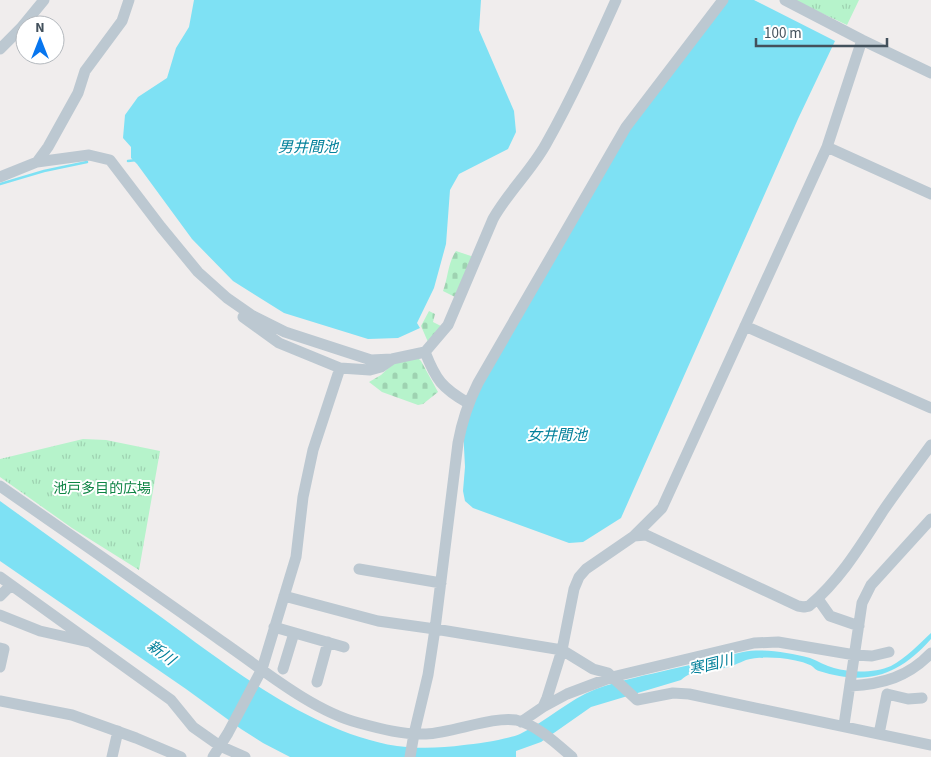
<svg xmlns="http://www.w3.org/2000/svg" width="931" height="757" viewBox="0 0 931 757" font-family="'Source Sans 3','Noto Sans JP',sans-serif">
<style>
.grass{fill:url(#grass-tufts)}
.cemetery{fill:url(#cemetery-stones)}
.water{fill:#7ee1f4}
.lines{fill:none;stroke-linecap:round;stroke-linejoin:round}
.stream{stroke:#7ee1f4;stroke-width:2.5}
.minor{stroke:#bcc8d1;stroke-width:11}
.labels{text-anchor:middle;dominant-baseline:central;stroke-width:4;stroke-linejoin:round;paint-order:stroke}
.park-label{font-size:14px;fill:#0e8444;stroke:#fff}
.water-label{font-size:15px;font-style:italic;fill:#03819b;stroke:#fff}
</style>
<defs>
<pattern id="grass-tufts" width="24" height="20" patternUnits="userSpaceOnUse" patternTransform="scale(1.25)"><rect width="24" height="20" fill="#b6f3cb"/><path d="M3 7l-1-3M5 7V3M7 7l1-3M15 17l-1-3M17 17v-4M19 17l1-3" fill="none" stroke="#9ed2b1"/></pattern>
<pattern id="cemetery-stones" width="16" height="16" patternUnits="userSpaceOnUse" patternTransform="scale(1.25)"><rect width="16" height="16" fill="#b6f3cb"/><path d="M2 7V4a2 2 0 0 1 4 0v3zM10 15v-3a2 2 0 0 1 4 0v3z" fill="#9ed2b1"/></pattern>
</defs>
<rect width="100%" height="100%" fill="#f0eded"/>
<!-- grass -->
<path class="grass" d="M793,0H859L847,25Z
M83,439L106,440L160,451L139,570L72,528L0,477V459Z"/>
<!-- cemetery -->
<path class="cemetery" d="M456,251L474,257L457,298L443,291C448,278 448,262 456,251Z
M429,311L435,314L433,322L443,327L428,342L421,326Z
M417,357L421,361L438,392L423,404L418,405L382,392L369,382L381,375L395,362Z"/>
<!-- water -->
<path class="water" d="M194,0H481L479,30L514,111L516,132L508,149L459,174L450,190L446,244L434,288L417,323L420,328L398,338L368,339L284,313L233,281L192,239L137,164L131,158V147L123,138L125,115L138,97L167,78L176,48L189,27Z
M728,0H754L835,41L798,119L621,518L583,542L569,543L473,508L465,501L463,491L465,467L463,428L472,400L626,131Z
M0,501C54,540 107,578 161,617C230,667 310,732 397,746C419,749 442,748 464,745C477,744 509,739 520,734C547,721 568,700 596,689C621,680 647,675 672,669C696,664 719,657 743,652C765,648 789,653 810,658C818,661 826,666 834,668C851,673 875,673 891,666C906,658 919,644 931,633V639C898,676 867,686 819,671C815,670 813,666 810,665C801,661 790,659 780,658C769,657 756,657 746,660C738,663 732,667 724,668C709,671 694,668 681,680L591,707L541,742L516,751V757H290L263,743L241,729L186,689L0,561Z"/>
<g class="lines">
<!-- stream -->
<path class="stream" d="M128,161L137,160
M0,184L44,171L87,162"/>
<!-- minor -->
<path class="minor" d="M785,0L862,40L931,73
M0,49L21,28L44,0
M827,147L931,194
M37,162L48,147L78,93L85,71L122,21L129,0
M0,177L37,162L89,155L110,160L161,227L198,272L227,298L253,316L285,332L371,360L392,359L425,352L448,325L493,219C508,192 531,171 546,144C572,98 594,49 616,0
M243,317L279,343L340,368L370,370L381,367L391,360
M745,326L931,408
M425,352C436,380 442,388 468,403
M0,486C73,537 147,588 220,640C261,668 312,711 359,723C381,729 404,735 426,734C452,733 493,716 516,720C537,725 556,743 572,757
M634,536L662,508L827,147L862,40
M359,569L441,583
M0,577L171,700L193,727L220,746L245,757
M0,596L11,585
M284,596L378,621L435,629L562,650L593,669L608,673L637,700L673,693L689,694L931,745
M818,599L830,616L859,626
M0,615L40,631L89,642
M274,627L344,647
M0,648L4,649L0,667
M283,669L294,633
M317,682L328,642
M850,686C883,684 908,677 931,653
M0,701L72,715L136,738L181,757
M543,707L567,694L612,677L754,643L778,642L855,655L872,656L889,652
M521,722L543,707L547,698L562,650L574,589L579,577L586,569L634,536L646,535L798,606L804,607L809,606C841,579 861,545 883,511C898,489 915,467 931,445
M844,725L862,603L871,585L931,519
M879,734L887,694L908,699L922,698
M112,757L118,731
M213,757L228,733L262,669L296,557L303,497L313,450L340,368
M410,757L414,734L428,675L435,629L458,443C462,421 468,403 478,383L626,127L723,0"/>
</g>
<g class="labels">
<!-- park labels -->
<g class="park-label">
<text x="102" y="489">池戸多目的広場</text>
</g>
<!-- water labels -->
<g class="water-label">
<text x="308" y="147">男井間池</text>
<text x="557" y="435">女井間池</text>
<text transform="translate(161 653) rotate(36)">新川</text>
<text transform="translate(711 665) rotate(-14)">寒国川</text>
</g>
</g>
<!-- north arrow -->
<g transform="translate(40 40)"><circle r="24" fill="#ffffff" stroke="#b4b9be"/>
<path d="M0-4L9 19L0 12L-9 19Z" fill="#0776ef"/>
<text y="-8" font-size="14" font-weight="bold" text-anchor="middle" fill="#43515c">N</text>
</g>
<!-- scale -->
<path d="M756 38v8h131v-8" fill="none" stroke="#43515c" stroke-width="2.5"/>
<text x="764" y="38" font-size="15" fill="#43515c" stroke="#ffffff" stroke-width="4" paint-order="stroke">100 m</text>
</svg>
